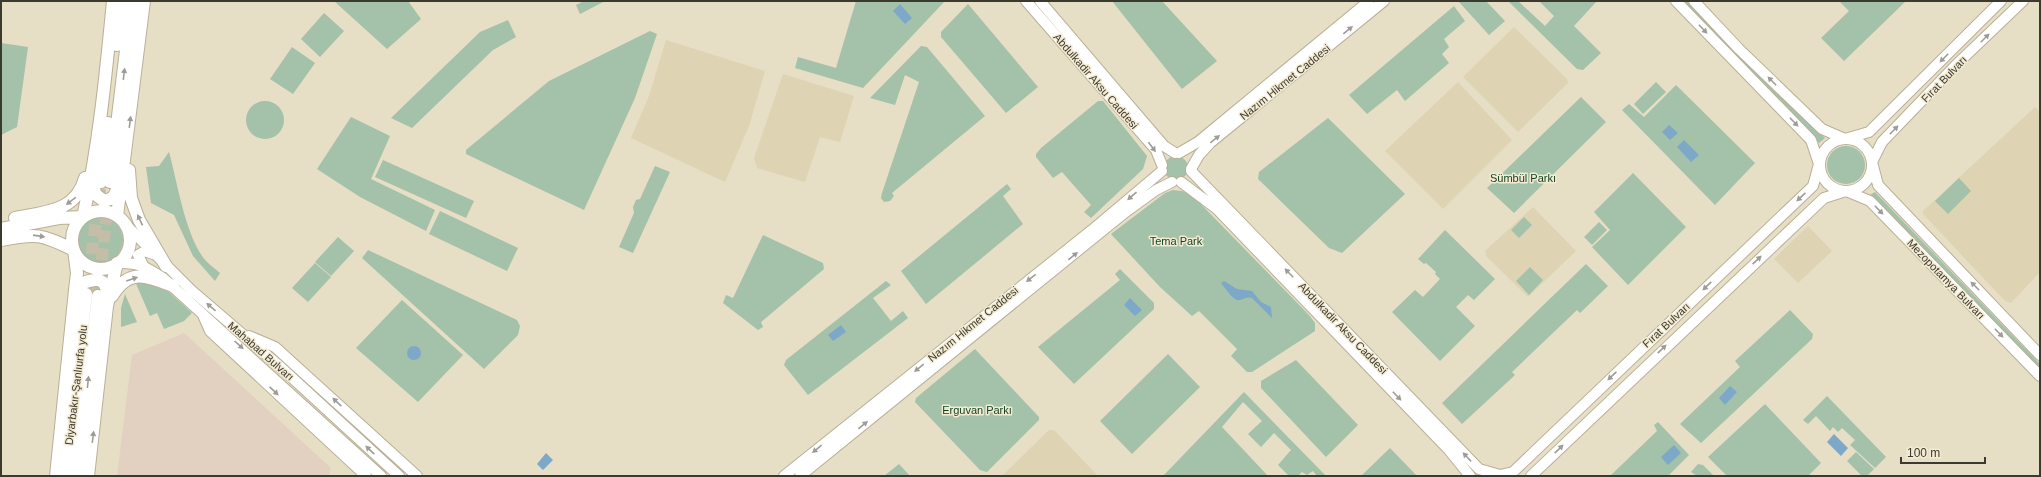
<svg xmlns="http://www.w3.org/2000/svg" width="2041" height="477" viewBox="0 0 2041 477" font-family="Helvetica,sans-serif">
<style>
.commercial{fill:#e2d1c0}
.built{fill:#ded3b3}
.green{fill:#a4c1a9}
.water{fill:#7da8c7}
.lines{fill:none;stroke-linecap:round;stroke-linejoin:round}
.highway-tunnel{stroke:#c4bda7;stroke-width:12;stroke-dasharray:12 6;stroke-linecap:butt}
.major-casing{stroke:#b8b098;stroke-width:12}
.highway-casing{stroke:#b8b098;stroke-width:14}
.major{stroke:#fff;stroke-width:10}
.highway{stroke:#fff;stroke-width:12}
.oneway{fill:#9e9c97}
.labels{text-anchor:middle;dominant-baseline:central;stroke-width:3;stroke-linejoin:round;paint-order:stroke}
.street-label{font-size:11px;fill:#3c392f;stroke:#f3ebd2}
.park-label{font-size:11px;fill:#0c3e1e;stroke:#f3ebd2}
</style>
<rect width="100%" height="100%" fill="#e6dec5"/>
<!-- commercial -->
<path class="commercial" d="M184,333L331,468L329,476H117L132,355Z"/>
<!-- built -->
<path class="built" d="M1514,27L1567,79L1568,83L1518,132L1463,77Z
M666,40L765,71L749,126L725,182L631,138L649,96Z
M783,74L854,96L840,142L820,137L805,182L757,168L754,158Z
M1458,82L1512,140L1443,209L1385,151Z
M2035,107L2040,112V272L2011,303L2005,301L1923,214V211Z
M1533,207L1576,251L1528,297L1486,256L1485,251Z
M1808,226L1832,251L1798,283L1774,259Z
M1049,430H1054L1098,476H1002Z"/>
<!-- green -->
<path class="green" d="M334,1H408L421,19L387,49Z
M584,1H605L580,14L576,5Z
M856,1H945L863,88L795,68L798,57L836,68Z
M1112,1H1162L1217,61L1182,89Z
M1461,1H1486L1505,21L1489,35L1459,2Z
M1508,1H1518L1545,26L1554,16L1539,1H1597L1574,26L1601,53L1583,70L1577,69Z
M1681,1H1687L1825,138L1819,143Z
M1839,1H1906L1844,61L1821,38L1849,11Z
M968,4L1038,87L1006,113L941,37V32Z
M1454,6L1465,21L1444,39L1449,47L1442,54L1449,63L1405,101L1397,90L1367,114L1349,95Z
M324,13L344,31L320,57L301,39Z
M508,20L516,37L493,50L412,128L391,118L480,32Z
M650,31L657,34L635,98L584,210L466,154V150L549,81Z
M1,43L28,47L17,127L1,135Z
M921,46L927,47L985,116L892,193L894,196L890,201L884,202L881,198L882,193L919,82L905,75L895,105L870,98Z
M292,47L315,63L293,94L270,79Z
M1656,82L1666,92L1643,114L1634,104Z
M1676,85L1755,163L1715,205L1622,110L1629,104L1644,117Z
M1581,97L1606,122L1514,213L1487,188Z
M246 120a19 19 0 1 1 38 0a19 19 0 1 1-38 0Z
M1098,101H1103L1147,156L1143,169L1091,218L1084,212L1091,205L1062,172L1053,178L1036,157V154L1041,148Z
M351,117L390,136L371,179L435,210L426,231L360,197L317,169Z
M1328,118L1405,194L1342,253L1329,248L1258,179L1259,172Z
M1827 165a19 19 0 1 1 38 0a19 19 0 1 1-38 0Z
M169,152C177,181 186,239 206,261C210,265 215,269 220,273L215,281L193,256L174,215L151,203L146,167L159,166Z
M1164 168a12 12 0 1 1 24 0a12 12 0 1 1-24 0Z
M383,160L474,201L466,218L375,177Z
M655,166L670,172L633,253L619,247L634,213L633,207L636,200L640,199Z
M1633,173L1686,227L1628,285L1592,247L1610,230L1594,212Z
M1959,178L1971,191L1948,214L1935,201Z
M1007,184L1011,189L1003,196L1023,224L926,304L901,271Z
M1173,190L1189,192L1309,315L1315,323V331L1252,372H1247L1231,356L1237,349L1199,311L1192,316L1160,287L1111,234L1165,193Z
M1875,192L2040,364V369L1870,195Z
M440,211L518,248L507,271L429,234Z
M1524,217L1532,225L1519,238L1511,230Z
M77 240a23 23 0 1 1 46 0a23 23 0 1 1-46 0Z
M1599,222L1607,230L1592,245L1584,237Z
M1445,230L1495,279L1474,300L1468,295L1456,307L1475,326L1440,361L1392,312L1415,290L1423,297L1440,279L1435,274L1436,272L1426,263L1424,264L1418,259Z
M763,235L823,263L824,269L761,322L763,327L758,330L723,303L726,295L733,298Z
M338,237L354,251L331,276L315,262Z
M368,250L517,320L520,326L518,335L484,369L362,258Z
M315,263L331,277L308,302L292,288Z
M1586,264L1608,286L1580,313L1577,310L1512,372L1515,375L1462,424L1442,403Z
M1530,267L1543,280L1529,295L1516,281Z
M1120,269L1154,303V309L1074,384L1038,347L1120,280L1115,274Z
M134,279L154,281L170,293L192,313L184,321L164,329L157,313L150,316Z
M886,281L891,285L873,298L891,321L903,311L908,318L808,395L784,365L786,360Z
M125,294L137,322L121,327V308Z
M402,300L463,355L418,402L356,348Z
M1790,310L1813,334L1812,339L1701,443L1680,424L1740,367L1735,361Z
M975,349L1039,417V420L987,472L980,470L915,402L916,398Z
M1168,354L1200,387L1132,454L1100,421Z
M1296,360L1358,425L1326,457L1261,388V381Z
M1244,392L1326,476H1317L1313,471L1307,475L1302,472L1298,476H1289L1278,465L1291,450L1274,433L1261,447L1248,434L1262,421L1243,402L1222,427L1268,476H1163Z
M1827,396L1886,457L1875,468L1850,445L1855,440L1842,428L1838,432L1833,427L1830,431L1816,416L1808,424L1803,420Z
M1765,404L1821,463L1808,476H1727L1708,457Z
M1658,422L1689,455L1668,476H1610L1657,431L1654,425Z
M1390,448L1417,476H1361Z
M1856,452L1874,469L1867,476H1862L1847,461Z
M899,464L910,476H884Z
M1698,464L1703,465L1714,476H1697L1691,472Z"/>
<!-- water -->
<path class="water" d="M900,4L912,18L905,24L893,11Z
M1669,125L1678,133L1670,140L1662,132Z
M1684,140L1699,155L1691,162L1677,147Z
M1224,281L1237,289L1252,291L1261,302L1271,307L1272,318L1252,298C1246,296 1244,300 1238,300C1233,300 1225,288 1221,283Z
M1130,298L1142,310L1135,316L1124,305Z
M841,325L846,332L833,341L828,335Z
M407 353a7 7 0 1 1 14 0a7 7 0 1 1-14 0Z
M1730,386L1737,392L1725,405L1719,398Z
M1834,434L1848,448L1841,456L1827,442Z
M1674,445L1681,453L1668,465L1661,457Z
M546,453L553,460L543,470L537,464Z"/>
<g class="lines">
<!-- highway-tunnel -->
<path class="highway-tunnel" d="M87,290L101,182
M98,296L110,182"/>
<!-- major casing -->
<g class="major-casing">
<path id="major" d="M1026,1L1156,150L1162,165
M1040,1L1164,146L1175,153
M1694,1L1739,49L1822,129L1845,139L1869,132L2001,1
M2023,1L1958,63L1882,142L1872,162L1878,185L2040,355
M1820 165a26 26 0 1 1 52 0a26 26 0 1 1-52 0Z
M1179,153L1198,142L1369,1
M1191,169L1199,155L1210,143L1384,1
M1191,171L1479,469L1500,475L1513,472L1813,186L1819,164L1811,140L1676,1
M1181,182L1217,209L1449,450L1470,476
M125,224L191,290L276,363L399,476
M117,263C138,262 146,267 163,278L381,476
M143,265L138,255L145,251L153,254
M203,315L210,331L366,476
M249,336L275,347L417,476
M784,476L1092,230L1162,171
M800,476L1123,214L1156,190L1172,182
M1531,476L1824,198L1846,191L1870,201L2040,376"/>
</g>
<!-- highway casing -->
<g class="highway-casing">
<path id="highway" d="M117,45L123,1
M129,170L131,198L139,220L166,266
M93,181L95,194L104,201L113,198L119,186
M101,182L108,123
M110,182L132,1
M72 240a29 29 0 1 1 58 0a29 29 0 1 1-58 0Z
M117,216L144,1
M15,218C45,212 76,212 85,178
M1,229L59,218L83,217C99,146 106,73 113,1
M1,240C37,233 41,234 74,250L77,273L75,290L56,476
M76,295L83,283C99,277 107,279 107,297
M112,296C129,267 148,276 173,286
M65,476L86,294
M77,476L98,296
M88,476L107,306L117,263"/>
</g>
<!-- major -->
<use href="#major" class="major"/>
<!-- highway -->
<use href="#highway" class="highway"/>
</g>
<!-- one-way arrows -->
<defs><path id="oneway-solid" d="M-6-.8H1V-3.2L6.5 0L1 3.2V.8H-6Z"/></defs>
<g class="oneway">
<use href="#oneway-solid" transform="translate(1703 29) rotate(46)"/>
<use href="#oneway-solid" transform="translate(1348 30) rotate(-39)"/>
<use href="#oneway-solid" transform="translate(1985 38) rotate(-45)"/>
<use href="#oneway-solid" transform="translate(1944 58) rotate(135)"/>
<use href="#oneway-solid" transform="translate(124 74) rotate(-83)"/>
<use href="#oneway-solid" transform="translate(1772 81) rotate(-135)"/>
<use href="#oneway-solid" transform="translate(130 122) rotate(-83)"/>
<use href="#oneway-solid" transform="translate(1794 122) rotate(46)"/>
<use href="#oneway-solid" transform="translate(1894 130) rotate(-46)"/>
<use href="#oneway-solid" transform="translate(1215 139) rotate(-39)"/>
<use href="#oneway-solid" transform="translate(1152 147) rotate(53)"/>
<use href="#oneway-solid" transform="translate(1132 196) rotate(139)"/>
<use href="#oneway-solid" transform="translate(1801 197) rotate(137)"/>
<use href="#oneway-solid" transform="translate(71 201) rotate(143)"/>
<use href="#oneway-solid" transform="translate(1879 210) rotate(46)"/>
<use href="#oneway-solid" transform="translate(140 220) rotate(-115)"/>
<use href="#oneway-solid" transform="translate(39 236) rotate(8)"/>
<use href="#oneway-solid" transform="translate(1073 256) rotate(-39)"/>
<use href="#oneway-solid" transform="translate(1757 260) rotate(-43)"/>
<use href="#oneway-solid" transform="translate(1289 273) rotate(-134)"/>
<use href="#oneway-solid" transform="translate(1031 278) rotate(142)"/>
<use href="#oneway-solid" transform="translate(132 279) rotate(-19)"/>
<use href="#oneway-solid" transform="translate(1707 286) rotate(136)"/>
<use href="#oneway-solid" transform="translate(1975 286) rotate(-135)"/>
<use href="#oneway-solid" transform="translate(211 307) rotate(-139)"/>
<use href="#oneway-solid" transform="translate(1999 333) rotate(46)"/>
<use href="#oneway-solid" transform="translate(239 345) rotate(42)"/>
<use href="#oneway-solid" transform="translate(1662 349) rotate(-44)"/>
<use href="#oneway-solid" transform="translate(919 368) rotate(141)"/>
<use href="#oneway-solid" transform="translate(1612 376) rotate(137)"/>
<use href="#oneway-solid" transform="translate(88 382) rotate(-84)"/>
<use href="#oneway-solid" transform="translate(274 391) rotate(43)"/>
<use href="#oneway-solid" transform="translate(1397 396) rotate(46)"/>
<use href="#oneway-solid" transform="translate(337 402) rotate(-137)"/>
<use href="#oneway-solid" transform="translate(863 425) rotate(-39)"/>
<use href="#oneway-solid" transform="translate(93 437) rotate(-83)"/>
<use href="#oneway-solid" transform="translate(817 449) rotate(141)"/>
<use href="#oneway-solid" transform="translate(1559 449) rotate(-44)"/>
<use href="#oneway-solid" transform="translate(370 450) rotate(-137)"/>
<use href="#oneway-solid" transform="translate(1467 457) rotate(-133)"/>
</g>
<g class="labels">
<!-- street labels -->
<g class="street-label">
<text transform="translate(1944 79) rotate(-46)">Fırat Bulvarı</text>
<text transform="translate(1096 81) rotate(49)">Abdulkadir Aksu Caddesi</text>
<text transform="translate(1285 82) rotate(-39)">Nazım Hikmet Caddesi</text>
<text transform="translate(1946 279) rotate(46)">Mezopotamya Bulvarı</text>
<text transform="translate(973 324) rotate(-39)">Nazım Hikmet Caddesi</text>
<text transform="translate(1666 325) rotate(-43)">Fırat Bulvarı</text>
<text transform="translate(1343 328) rotate(46)">Abdulkadir Aksu Caddesi</text>
<text transform="translate(261 351) rotate(41)">Mahabad Bulvarı</text>
<text transform="translate(76 385) rotate(-83)">Diyarbakır-Şanlıurfa yolu</text>
</g>
<!-- park labels -->
<g class="park-label">
<text x="1523" y="178">Sümbül Parkı</text>
<text x="1176" y="241">Tema Park</text>
<text x="977" y="410">Erguvan Parkı</text>
</g>
</g>
<!-- border -->
<rect width="2041" height="477" fill="none" stroke="#3c392f" stroke-width="4"/>
<!-- scale -->
<path d="M1901 457v6h84v-6" fill="none" stroke="#3c392f" stroke-width="2"/>
<text x="1907" y="457" font-size="12" fill="#3c392f" stroke="#f3ebd2" stroke-width="3" paint-order="stroke">100 m</text>
</svg>
